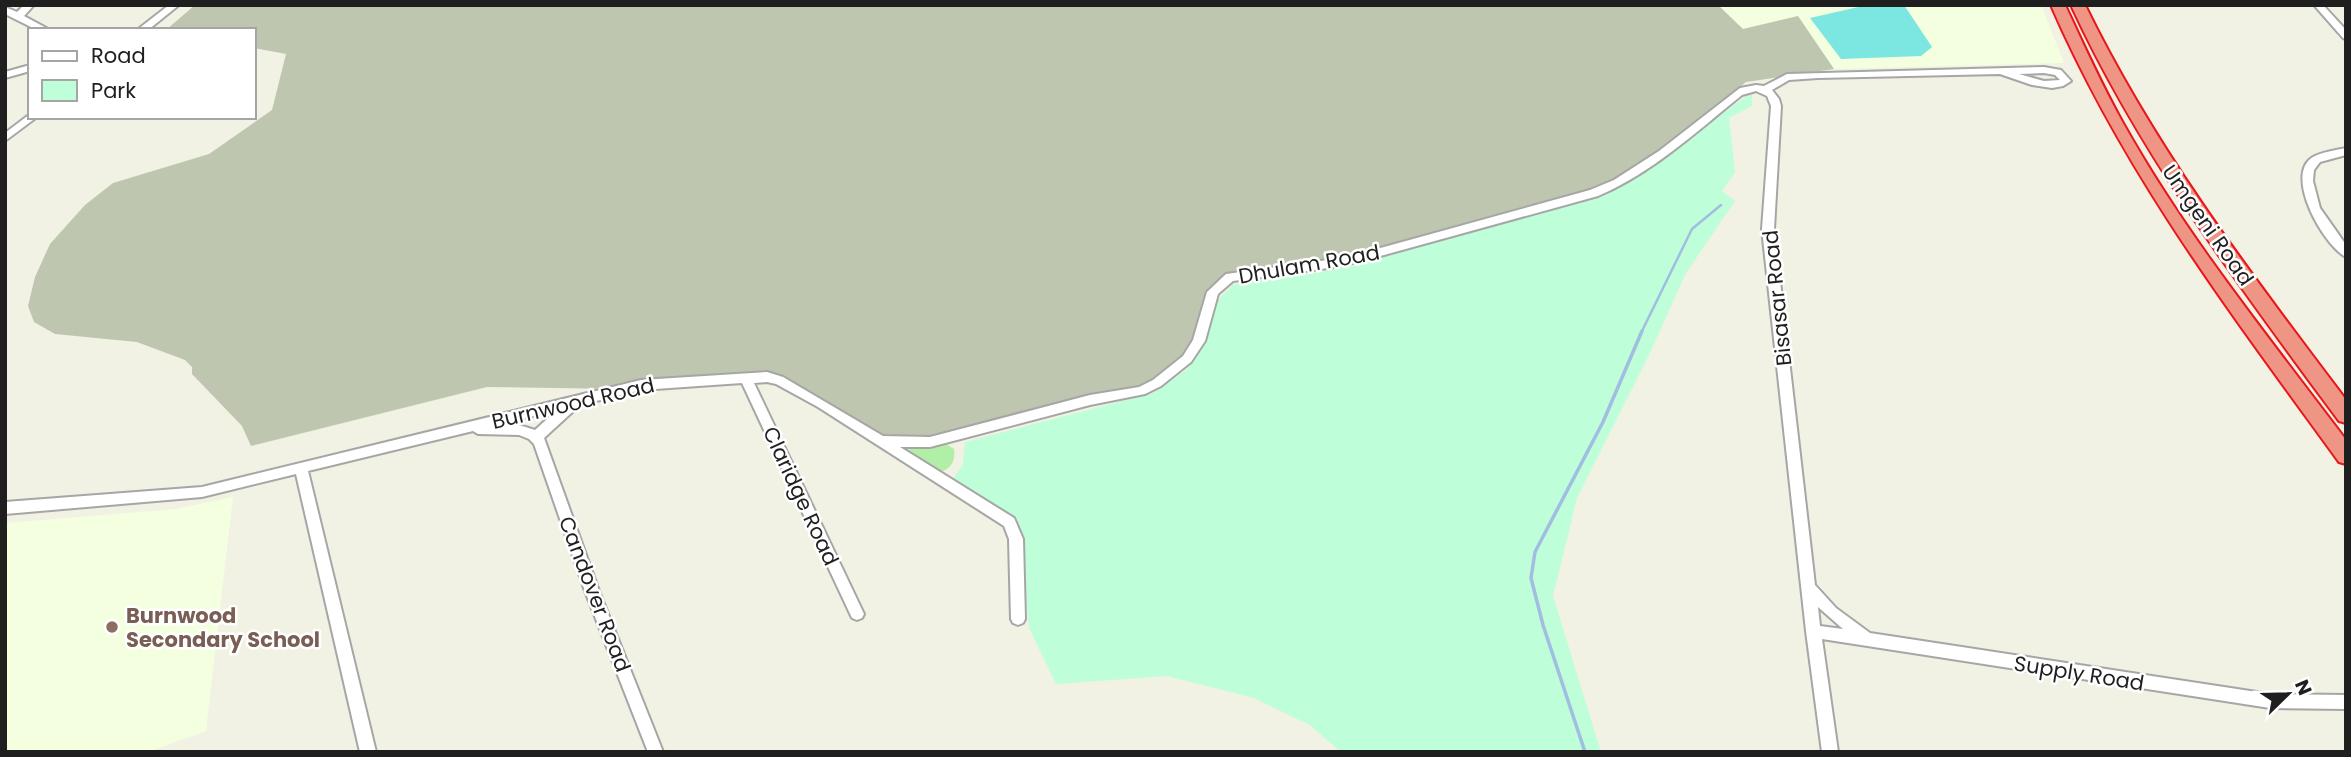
<svg xmlns="http://www.w3.org/2000/svg" width="2351" height="757" viewBox="0 0 2351 757" font-family="Poppins,sans-serif">
<style>
.education{fill:#f4ffdf}
.construction{fill:#bec6af}
.grass{fill:#b2efa6}
.park{fill:#befed8}
.pitch{fill:#7ce6e0}
.lines{fill:none;stroke-linecap:round;stroke-linejoin:round}
.stream-far1{stroke:#a1bee2;stroke-width:2.5}
.stream{stroke:#a1bee2;stroke-width:3.5}
.minor-casing{stroke:#a6a6a6;stroke-width:4}
.highway-casing{stroke:#e91619;stroke-width:4}
.minor{fill:#fff;fill-rule:evenodd}
.highway{fill:#ee9586;fill-rule:evenodd}
.education-dot{fill:#8d6e63;stroke:#fff;stroke-width:2.5}
.labels{text-anchor:middle;dominant-baseline:central;stroke-width:5;stroke-linejoin:round;paint-order:stroke}
.street-label{font-size:21px;fill:#1f1f1f;stroke:#fff}
.education-label{font-size:21px;font-weight:bold;fill:#785e54;stroke:#fff;text-anchor:start}
</style>
<rect width="100%" height="100%" fill="#f1f1e4"/>
<!-- education -->
<path class="education" d="M1718,5H2041L2064,63L1834,69L1798,16L1743,29Z
M233,497L206,731L148,752H5V523L175,509Z"/>
<!-- construction -->
<path class="construction" d="M195,5H1718L1743,29L1798,16L1834,69L1746,82L1664,150L1606,186L1354,259L1223,280L1190,347L1176,366L1148,385L916,442L881,439L780,378L618,389L487,387L251,446L242,426L192,374V367L185,360L137,342L55,334L34,322L28,306L35,277L50,244L85,205L113,183L209,154L272,110L286,54L254,48V30H166Z"/>
<!-- grass -->
<path class="grass" d="M946,444L954,449C956,460 951,470 939,472L905,450Z"/>
<!-- park -->
<path class="park" d="M1748,95H1752V106L1729,118L1735,172L1722,191L1735,201L1686,273L1649,355L1577,498L1553,596L1601,752H1341L1310,725L1251,697L1167,676L1056,684L1029,628L1019,531L1012,520L954,478L963,464L965,442L1153,393L1186,370L1202,349L1212,323L1216,302L1233,285L1256,279L1322,272L1593,197L1624,184Z"/>
<!-- pitch -->
<path class="pitch" d="M1867,5H1904L1932,47L1921,56L1841,59L1810,18Z"/>
<g class="lines">
<!-- stream-far1 -->
<path class="stream-far1" d="M1641,333L1692,229L1721,205"/>
<!-- stream -->
<path class="stream" d="M1585,752L1543,625L1531,578L1535,552L1603,422L1642,331"/>
<!-- minor casing -->
<g class="minor-casing">
<path id="minor" d="M24,5H34L24,16L50,30H37L5,14V7L17,12Z
M169,5H179L148,30H137Z
M2314,5H2323L2346,30V39L2343,38Z
M30,65V71L5,78V72Z
M2044,67L2061,70L2071,81L2063,86L2052,88L2032,85L2000,74L1818,78L1789,80L1772,90L1779,99L1781,106L1774,229L1815,585L1836,608L1870,633L2270,694L2346,695V709L2270,708L1822,639L1838,752H1822L1806,631L1762,229L1771,106L1767,96L1756,91L1742,95C1696,132 1652,173 1598,196L1366,260L1328,268L1233,281L1218,294L1205,341L1191,362L1161,386L1145,394L1090,405L930,447H900L1014,518L1023,539L1025,619L1023,623L1018,625L1013,623L1011,619L1009,539L1004,526L818,407L776,384L767,382L754,383L864,614L862,618L857,620L852,618L742,383L641,390L580,405L544,438L599,591L663,752H648L585,591L534,444L529,439L519,435L478,434L473,431L308,471L376,752H360L296,474L202,497L5,514V502L202,487L641,380L767,372L783,377L883,436L930,437L1090,395L1139,387L1153,380L1183,356L1193,340L1207,292L1226,274L1328,260L1366,252L1590,190L1614,180L1659,151L1740,88L1756,85L1764,86L1787,74ZM2044,73L2055,75L2060,80L2044,81L2019,74ZM557,410L535,430L519,425L501,424ZM1818,607L1843,629L1820,626Z
M30,114V117H37L5,141V133Z
M2346,148V155L2320,162L2314,170L2313,181L2320,208L2346,245V257C2324,246 2283,175 2313,157C2322,152 2336,150 2346,148Z"/>
</g>
<!-- highway casing -->
<g class="highway-casing">
<path id="highway" d="M2051,5H2065C2084,46 2102,86 2124,125C2187,237 2269,338 2346,440V464L2339,462C2231,313 2125,175 2051,5Z
M2071,5H2085C2155,149 2250,273 2346,400V423L2339,421C2240,287 2141,156 2071,5Z"/>
</g>
<!-- minor -->
<use href="#minor" class="minor"/>
<!-- highway -->
<use href="#highway" class="highway"/>
</g>
<!-- markers -->
<circle class="education-dot" cx="112" cy="627" r="7"/>
<g class="labels">
<!-- street labels -->
<g class="street-label">
<text transform="translate(2208 225) rotate(55)">Umgeni Road</text>
<text transform="translate(1309 264) rotate(-10)">Dhulam Road</text>
<text transform="translate(1777 298) rotate(-96)">Bisasar Road</text>
<text transform="translate(573 403) rotate(-13)">Burnwood Road</text>
<text transform="translate(801 496) rotate(65)">Claridge Road</text>
<text transform="translate(595 594) rotate(69)">Candover Road</text>
<text transform="translate(2079 673) rotate(9)">Supply Road</text>
</g>
<!-- education labels -->
<g class="education-label">
<text x="126" y="615">Burnwood<tspan x="126" dy="24">Secondary School</tspan></text>
</g>
</g>
<!-- border -->
<rect width="2351" height="757" fill="none" stroke="#1f1f1f" stroke-width="14"/>
<!-- legend -->
<rect x="28" y="28" width="228" height="91" fill="#ffffff" stroke="#a5a5a5" stroke-width="2"/>
<rect x="42" y="51" width="35" height="10" fill="#ffffff" stroke="#a5a5a5" stroke-width="2"/>
<text x="91" y="63" font-size="21" fill="#1f1f1f">Road</text>
<rect x="42" y="80" width="35" height="21" fill="#befed8" stroke="#a5a5a5" stroke-width="2"/>
<text x="91" y="98" font-size="21" fill="#1f1f1f">Park</text>
<!-- north arrow -->
<g transform="translate(2288 694) rotate(67)" stroke="#ffffff" stroke-width="5" paint-order="stroke">
<path d="M0-5L12 26L0 18L-12 26Z" fill="#1f1f1f"/>
<text y="-10" font-size="19" font-weight="bold" text-anchor="middle" fill="#1f1f1f">N</text>
</g>
</svg>
